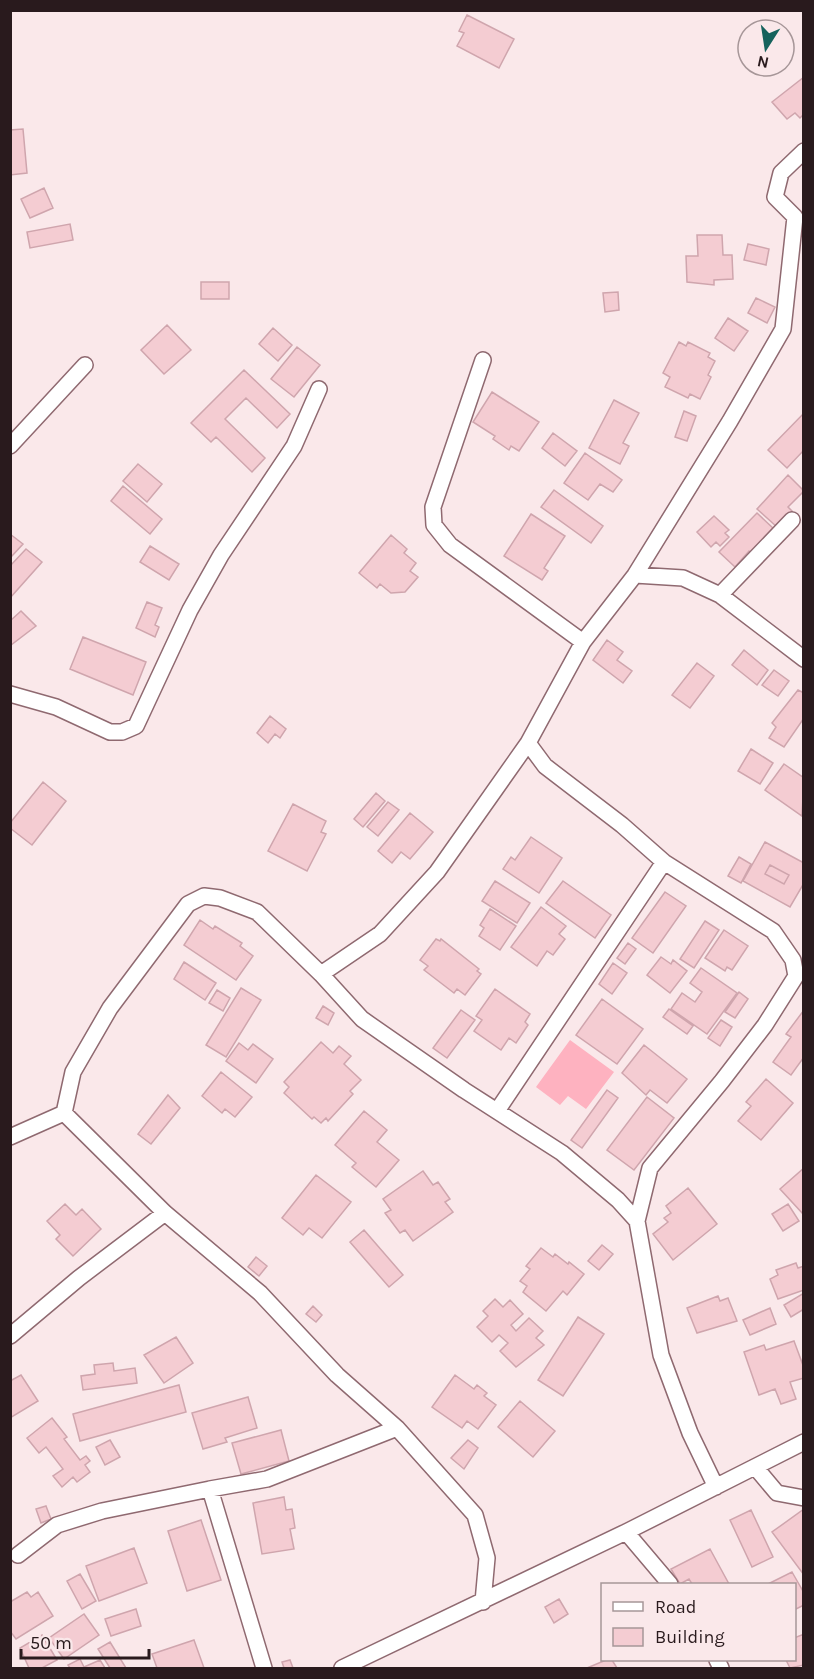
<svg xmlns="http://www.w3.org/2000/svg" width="814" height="1679" viewBox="0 0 814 1679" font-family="Karla,sans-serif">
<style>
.green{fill:#feb2c0}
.building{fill:#f4ccd2;stroke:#cfa5ad;stroke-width:1.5;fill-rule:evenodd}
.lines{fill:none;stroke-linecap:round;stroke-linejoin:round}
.street-casing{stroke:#8f6970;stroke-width:18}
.street{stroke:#fff;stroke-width:15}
</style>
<rect width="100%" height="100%" fill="#fae8ea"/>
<!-- green -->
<path class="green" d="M570,1040L614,1072L586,1109L568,1096L560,1105L536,1087Z"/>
<!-- building -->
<path class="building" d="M467,15L514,39L499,68L457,46L464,33L459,31Z
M804,77V114L800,118L795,113L787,119L772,102Z
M23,129L27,173L10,175V130Z
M44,188L53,208L30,218L21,199Z
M70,224L73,240L30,248L27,232Z
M697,235H722L723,255H732L733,279L714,280V285L687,282L686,256H698Z
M748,244L769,249L766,265L744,260Z
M201,282H229V299H201Z
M618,292L619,310L605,312L603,293Z
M756,298L775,307L767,323L748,313Z
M728,318L748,331L734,351L715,338Z
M167,325L191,350L164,374L141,350Z
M273,328L292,345L278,361L259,344Z
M679,342L686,346L688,342L710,353L708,357L715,361L708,375L711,377L700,399L690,394L688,398L665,387L670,377L663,373Z
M297,347L320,365L294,397L271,379Z
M244,370L290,414L277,428L246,398L225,419L265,458L252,472L216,437L211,442L191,423Z
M492,392L539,422L519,451L511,446L509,450L493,439L495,436L473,422Z
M614,400L639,413L623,443L629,446L620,464L589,448Z
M684,411L696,416L687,441L675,437Z
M804,413V450L787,468L768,450Z
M553,433L577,451L565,466L542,448Z
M585,453L622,480L613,492L600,484L588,500L564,483Z
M138,464L162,484L147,502L123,481Z
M788,475L804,491L788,507L792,511L777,527L757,509Z
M123,486L162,519L150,534L111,501Z
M554,490L603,526L591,543L541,507Z
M757,513L775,530L752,554L749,551L735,567L719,552Z
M531,514L565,536L544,568L548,571L542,580L504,556Z
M714,516L729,530L725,533L729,537L720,546L716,542L711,547L697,532Z
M10,534L23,544L10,558Z
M391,535L407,549L404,553L416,563L410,571L418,577L405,592L391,593L380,584L377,588L359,573Z
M150,546L179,564L169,580L140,562Z
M26,549L42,562L10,598V566Z
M147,602L162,608L155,625L159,627L155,637L136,628Z
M21,611L36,626L11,645L10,621Z
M83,637L146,662L133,695L70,669Z
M607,640L623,652L617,660L632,671L623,683L593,660Z
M744,650L768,670L757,685L732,665Z
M697,663L714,676L690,708L672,695Z
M774,670L789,681L778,696L762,685Z
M798,690L804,693V718L784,747L769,738L776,727L772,723Z
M270,716L286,729L280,738L275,734L268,743L257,733Z
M751,749L773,763L760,784L738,771Z
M784,764L804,778L802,816L765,790Z
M43,782L66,801L32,845L10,828V823Z
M376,793L385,801L363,827L354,819Z
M388,802L399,810L378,836L367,827Z
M293,804L326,821L321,832L326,834L307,871L268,851Z
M410,813L433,832L410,859L401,852L392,863L378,851Z
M531,837L562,858L539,893L503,869L511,857L515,860Z
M765,842L804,863V883L790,907L743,881ZM770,865L789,875L784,884L765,874Z
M739,857L751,864L741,883L728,876Z
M770,865L789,875L784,884L765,874Z
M495,881L530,903L517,923L482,901Z
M563,881L611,915L595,938L546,903Z
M665,892L686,906L653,953L632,938Z
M541,907L566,926L559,934L565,939L553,955L547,951L537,966L511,947Z
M490,909L516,926L500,950L479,936L484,928L480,925Z
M200,920L213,929L215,926L242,943L240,946L253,956L236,980L184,945Z
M705,921L719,930L694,968L680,959Z
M724,930L748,946L732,970L727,967L725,971L705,958Z
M436,939L440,941L441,939L479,969L477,971L481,974L465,995L457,989L454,993L424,970L428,966L420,960Z
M628,943L636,949L625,964L617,958Z
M661,957L671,964L673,960L687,971L670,993L647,975Z
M184,962L216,983L205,1000L174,979Z
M613,963L627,973L612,994L599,984Z
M701,968L737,993L707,1034L671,1009L682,993L695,1002L702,992L690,983Z
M241,988L261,1000L226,1057L206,1045Z
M495,989L530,1014L525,1022L528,1025L516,1043L509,1038L501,1050L474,1031L482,1020L476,1016Z
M217,990L230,998L223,1011L209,1003Z
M739,992L748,999L735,1018L725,1012Z
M602,999L643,1029L617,1064L576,1035Z
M323,1006L334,1013L328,1025L316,1018Z
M669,1009L693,1026L687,1034L663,1017Z
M461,1010L475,1020L447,1058L433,1048Z
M804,1010V1057L791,1075L773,1062L791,1037L786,1034Z
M721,1020L732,1027L720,1046L708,1038Z
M321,1042L333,1053L339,1046L351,1056L344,1064L361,1080L350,1091L353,1094L328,1121L326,1118L321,1123L314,1117L312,1119L284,1093L289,1087L284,1082Z
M239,1043L248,1050L253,1044L273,1059L256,1083L226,1061Z
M644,1045L687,1079L667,1103L650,1090L646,1095L622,1073Z
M221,1072L252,1097L235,1117L225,1109L222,1113L202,1096Z
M766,1079L793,1103L761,1140L738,1121L751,1106L746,1102Z
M607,1090L618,1098L582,1148L571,1140Z
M168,1095L180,1108L151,1144L138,1134Z
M647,1097L674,1118L634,1170L607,1150Z
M364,1111L387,1130L377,1142L399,1160L376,1187L352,1167L356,1163L335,1145Z
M804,1168V1215L780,1189Z
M423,1171L433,1185L438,1182L450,1199L445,1202L453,1212L413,1241L405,1230L400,1233L385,1213L391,1210L383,1199Z
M316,1175L351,1202L322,1238L309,1228L303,1235L282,1218Z
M688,1188L717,1224L673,1260L653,1234L668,1222L664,1218L671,1213L666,1206Z
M65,1204L76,1215L82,1209L101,1229L73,1256L56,1239L60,1235L47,1221Z
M788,1204L799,1221L783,1231L772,1214Z
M364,1230L403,1275L389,1287L350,1242Z
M602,1245L613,1254L599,1270L588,1261Z
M541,1248L553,1257L555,1254L568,1264L569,1262L584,1274L567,1295L563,1291L546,1311L523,1292L527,1286L520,1281L530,1269L526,1266Z
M256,1257L267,1266L259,1276L248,1267Z
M796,1263L798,1268L804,1266V1290L778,1299L770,1279L778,1275L776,1270Z
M804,1293V1309L791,1317L784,1305Z
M718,1296L720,1301L728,1298L737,1321L697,1333L687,1308Z
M495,1299L503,1307L510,1300L523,1314L511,1325L516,1331L529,1318L543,1331L536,1338L544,1345L516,1367L500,1351L508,1343L499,1335L492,1342L477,1327L488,1316L483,1311Z
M313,1306L322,1315L316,1322L306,1314Z
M770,1308L776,1324L750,1335L743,1320Z
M578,1317L604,1334L563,1396L538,1380Z
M176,1337L193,1363L164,1383L144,1355Z
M794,1341L804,1368V1378L790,1382L796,1399L781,1404L775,1389L759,1395L744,1352L764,1345L766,1350Z
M113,1363L114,1371L135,1368L137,1383L83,1390L81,1376L95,1374L94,1365Z
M21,1375L38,1401L10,1418V1381Z
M455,1375L474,1389L477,1385L487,1393L484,1396L496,1405L478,1429L467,1421L462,1428L432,1407Z
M179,1385L186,1412L80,1441L73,1414Z
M248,1397L257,1428L225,1438L227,1442L203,1449L192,1413Z
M520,1401L555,1431L533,1457L498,1427Z
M52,1418L67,1437L64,1439L80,1460L86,1456L90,1461L85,1465L90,1472L77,1482L73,1477L62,1487L53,1476L63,1469L46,1447L39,1453L27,1438Z
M281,1430L289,1461L241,1474L232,1443Z
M110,1440L120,1457L105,1465L96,1447Z
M468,1440L478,1448L464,1469L451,1458Z
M284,1497L286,1510L292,1509L295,1528L290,1529L294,1549L262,1554L253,1503Z
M46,1506L51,1519L41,1523L36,1509Z
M804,1509V1575L772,1532Z
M751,1510L773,1557L752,1567L730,1520Z
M201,1520L221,1580L187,1591L168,1531Z
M134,1548L147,1583L99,1601L86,1566Z
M710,1549L729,1584H692L689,1579L680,1584L671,1569Z
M792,1572L804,1593V1605L794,1610V1584H768Z
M80,1574L96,1601L82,1609L67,1581Z
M27,1592L31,1597L38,1592L53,1616L16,1639L10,1631V1602Z
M559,1599L568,1614L554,1623L545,1607Z
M136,1609L141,1626L111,1636L105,1619Z
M84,1614L99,1635L64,1659L49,1638Z
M804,1634V1665L790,1668L786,1660H794V1638Z
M42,1635L57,1660L42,1668H29L20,1648Z
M194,1640L204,1668H157L152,1654Z
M110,1642L126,1668H110L98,1649Z
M80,1659L84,1667L100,1660L105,1668H70L68,1665Z
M290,1660L293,1668H282H284L282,1662Z
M606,1660H612L617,1668H587Z"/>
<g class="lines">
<!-- street casing -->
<g class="street-casing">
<path id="street" d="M483,360L433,507L434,525L450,545L583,642
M10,446L85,365
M635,575L683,578L720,595L804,659
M720,595L792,520
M10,694L56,707L110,732H122L136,726L190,610L221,555L294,446L319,389
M528,743L545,766L622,825L664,862L773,931L793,960L796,976L765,1025L722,1081L650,1168L637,1221
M321,974L380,934L437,872L528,743L583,642L635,575L730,421L783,329L795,217L775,197L781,173L804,151
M497,1111L664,862
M10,1137L64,1113
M10,1336L79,1278L165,1213
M756,1468L777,1493L804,1498
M626,1532L670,1584
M18,1555L57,1525L102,1511L210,1489
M483,1602L487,1558L475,1515L397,1428L337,1375L260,1293L165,1213L64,1113L73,1072L110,1008L188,904L204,896L220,898L257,912L321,974L362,1019L464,1090L562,1153L618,1200L637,1221L661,1355L690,1433L716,1487
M717,1660L721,1668
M264,1668L210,1489L267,1479L397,1428
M342,1668L626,1532L804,1442"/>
</g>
<!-- street -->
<use href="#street" class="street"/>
</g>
<!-- border -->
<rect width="814" height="1679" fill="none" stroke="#291a1d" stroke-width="24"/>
<!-- legend -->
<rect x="601" y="1583" width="195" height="78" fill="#fae8ea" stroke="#a69698" stroke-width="1.5"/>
<rect x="613" y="1602" width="30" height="9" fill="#ffffff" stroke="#a69698" stroke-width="1.5"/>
<text x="655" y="1613" font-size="18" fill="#291a1d">Road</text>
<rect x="613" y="1628" width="30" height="18" fill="#f4ccd2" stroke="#a69698" stroke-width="1.5"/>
<text x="655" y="1643" font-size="18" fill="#291a1d">Building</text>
<!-- north arrow -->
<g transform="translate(766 48) rotate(192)"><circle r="28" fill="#fae8ea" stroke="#a69698" stroke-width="1.5"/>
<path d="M0-4.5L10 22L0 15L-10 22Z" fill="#15625c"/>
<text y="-9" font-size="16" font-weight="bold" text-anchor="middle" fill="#291a1d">N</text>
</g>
<!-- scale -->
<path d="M21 1649v9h128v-9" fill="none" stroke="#291a1d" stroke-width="3"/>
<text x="30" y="1649" font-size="18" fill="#291a1d" stroke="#fae8ea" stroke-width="4.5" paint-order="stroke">50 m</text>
</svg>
